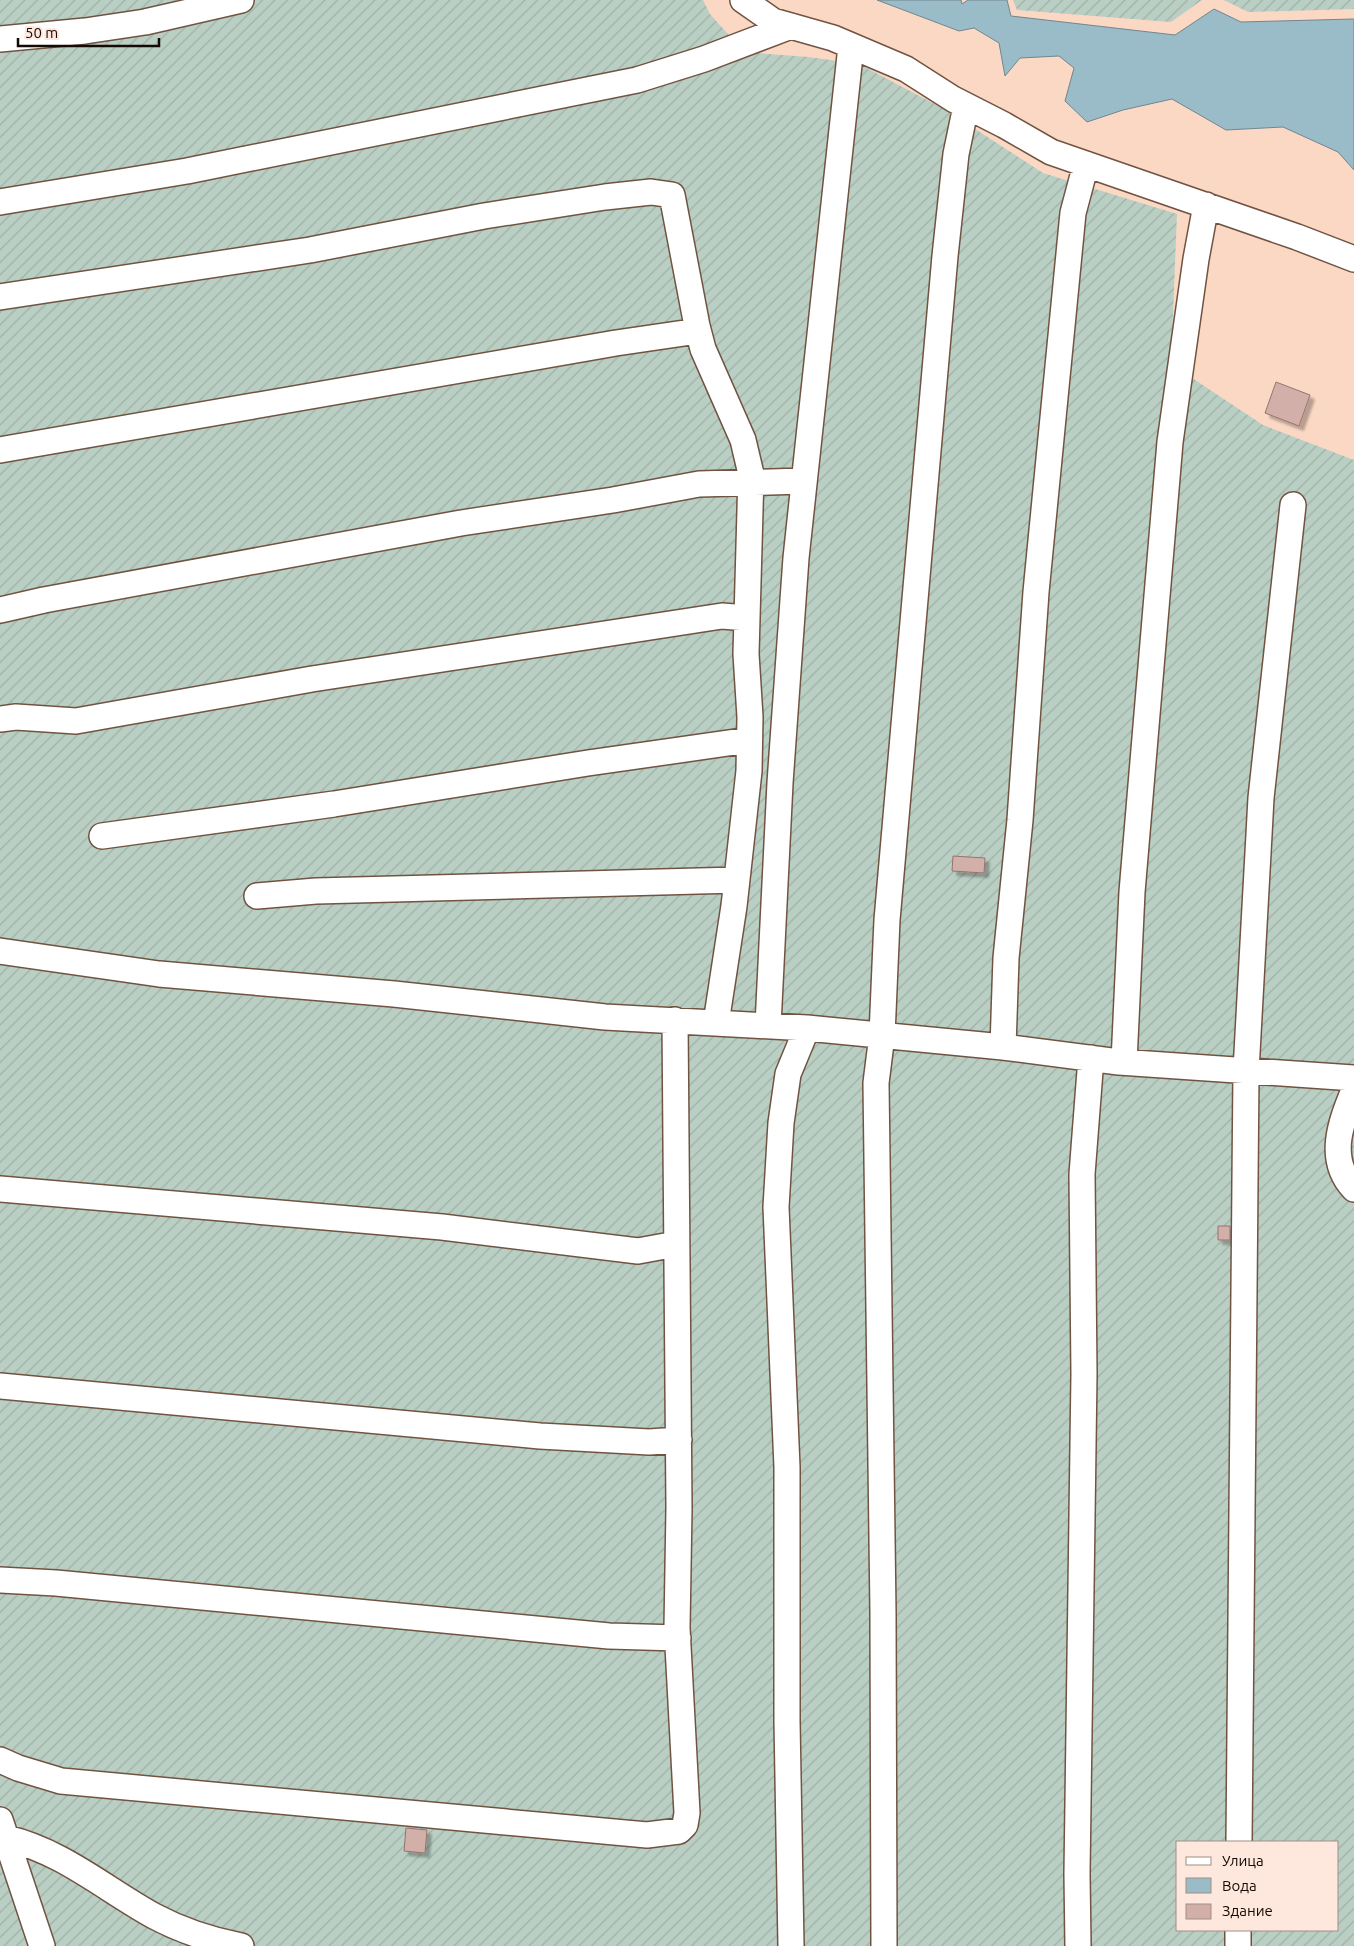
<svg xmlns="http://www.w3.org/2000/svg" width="1354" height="1946" viewBox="0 0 1354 1946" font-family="Ubuntu,sans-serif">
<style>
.garden{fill:url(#garden-furrows);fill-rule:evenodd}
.water{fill:#99bcc8;stroke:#71868d}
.building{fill:#d2afa9;stroke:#97736c;filter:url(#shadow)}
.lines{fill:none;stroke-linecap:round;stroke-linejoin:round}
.minor-casing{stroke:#715342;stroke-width:28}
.minor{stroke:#fff;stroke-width:25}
</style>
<defs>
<pattern id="garden-furrows" width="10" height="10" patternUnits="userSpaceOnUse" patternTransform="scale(1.25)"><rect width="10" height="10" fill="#bacfc4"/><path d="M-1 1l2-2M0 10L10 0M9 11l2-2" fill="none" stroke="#9fb0a7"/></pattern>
<filter id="shadow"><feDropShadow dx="4.5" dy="4.5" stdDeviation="1" flood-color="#0004"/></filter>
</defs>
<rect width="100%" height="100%" fill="#fbd8c4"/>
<!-- garden -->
<path class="garden" d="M0,0H703L710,14L744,52L809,57L859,64L944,109L1043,173L1177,214L1171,364L1263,425L1354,460V1946H0ZM1178,1842H1338V1930H1178Z
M1013,0H1202L1171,22L1017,10Z
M1224,0H1354V9L1248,12Z"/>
<!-- water -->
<path class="water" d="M877,0H961L962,4L968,0H1007L1011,16L1175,35L1214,9L1241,22L1354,19V170L1338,152L1283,127L1226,130L1172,99L1123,110L1087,122L1065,101L1074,68L1059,56L1020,58L1005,76L999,43L974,28L959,31Z"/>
<!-- building -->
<path class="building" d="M1276,382L1310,395L1299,426L1265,413Z
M953,856L985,858L984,873L952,871Z
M1218,1226H1230V1240H1218Z
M406,1828L427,1830L425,1853L404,1851Z"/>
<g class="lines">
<!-- minor casing -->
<g class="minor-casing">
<path id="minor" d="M743,0L773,21L833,38L906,69L953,99L1004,125L1051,152L1297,237L1354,259
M0,39L85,31L145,22L241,0
M0,202L187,171L637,80L704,59L791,26
M0,297L310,250L484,216L605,197L651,192L672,195L697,326L703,349L743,440L751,474L746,654L750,717L749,771L734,906L716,1023
M0,450L616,343L698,331
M0,610L44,600L461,523L613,500L699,484L803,481
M0,719L16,717L76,721L312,679L722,616L747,618
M102,836L334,804L588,763L749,740
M257,896L316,891L737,880
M0,951L159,974L394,994L605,1017L807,1028L1003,1047L1119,1062L1354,1078
M768,1025L780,783L796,558L851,46
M1003,1047L1006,958L1020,820L1036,592L1073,213L1086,164
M1124,1062L1132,892L1170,442L1196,259L1206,205
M1354,1090C1341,1122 1326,1159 1354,1189
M0,1189L442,1227L638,1251L676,1244
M0,1386L540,1436L649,1442L679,1440
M0,1580L56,1583L609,1636L678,1638
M0,1760L18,1768L61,1781L647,1835L679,1831L685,1825L687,1813L677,1628L679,1508L675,1020
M0,1820L42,1946
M6,1838C62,1851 105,1889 154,1916C182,1931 210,1940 241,1946
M1239,1842L1246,1071L1261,798L1293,505
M791,1946L787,1721V1467L776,1207L781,1123L788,1074L807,1028
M884,1946L883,1613L876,1083L882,1035L887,920L945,256L956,154L966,106
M1078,1946L1077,1874L1084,1374L1082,1174L1091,1058
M1238,1946V1930"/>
</g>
<!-- minor -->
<use href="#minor" class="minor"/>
</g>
<!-- legend -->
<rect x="1176" y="1841" width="162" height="90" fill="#fee8dd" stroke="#a08f86"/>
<rect x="1186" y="1857" width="25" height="8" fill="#ffffff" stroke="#a08f86"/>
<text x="1222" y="1866" font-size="15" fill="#140904">Улица</text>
<rect x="1186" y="1878" width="25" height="15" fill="#99bcc8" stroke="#a08f86"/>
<text x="1222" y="1891" font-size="15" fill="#140904">Вода</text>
<rect x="1186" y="1904" width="25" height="15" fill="#d2afa9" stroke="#a08f86"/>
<text x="1222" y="1916" font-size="15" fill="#140904">Здание</text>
<!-- scale -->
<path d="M18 38v8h141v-8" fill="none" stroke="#140904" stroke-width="2.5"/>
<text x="25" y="38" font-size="15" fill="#140904" stroke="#fee8dd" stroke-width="4" paint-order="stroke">50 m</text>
</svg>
